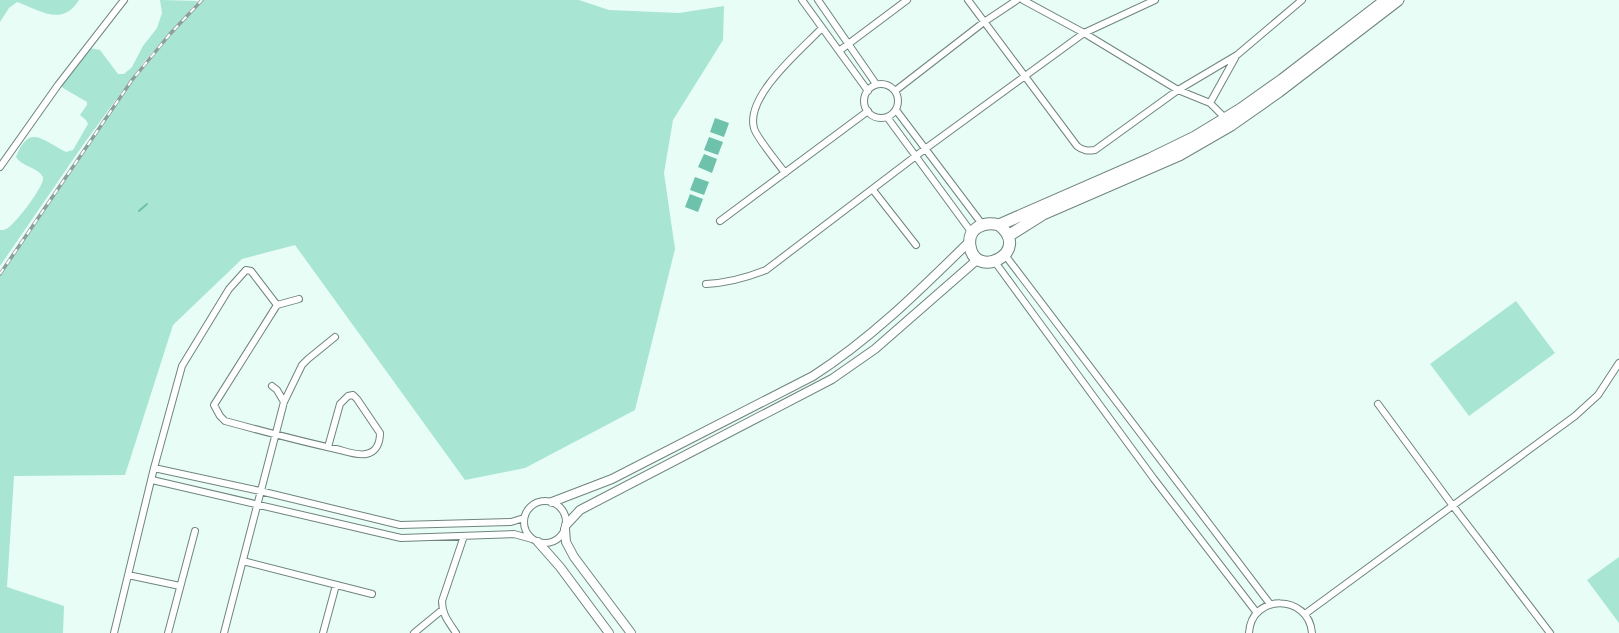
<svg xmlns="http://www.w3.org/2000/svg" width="1619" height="633" viewBox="0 0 1619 633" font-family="Poppins,sans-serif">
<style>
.green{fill:#a8e5d3}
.water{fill:#6ec1ab}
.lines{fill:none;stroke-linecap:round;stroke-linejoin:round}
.stream{stroke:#6ec1ab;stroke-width:2}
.street-casing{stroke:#70847e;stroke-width:8}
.secondary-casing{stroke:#70847e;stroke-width:10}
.highway-casing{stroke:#70847e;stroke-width:13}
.street{stroke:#fff;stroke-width:6}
.secondary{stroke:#fff;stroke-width:8}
.highway{stroke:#fff;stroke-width:11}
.rail-casing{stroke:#8e9e99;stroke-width:3.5}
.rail{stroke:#fff;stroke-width:2;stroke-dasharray:6;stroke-linecap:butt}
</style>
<rect width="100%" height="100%" fill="#e7fdf6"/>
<!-- green -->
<path class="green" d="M0,0H79C62,28 38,9 17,2L9,8L0,22Z
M160,0L198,1L143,63L132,79L170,34L202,0H579L609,10L679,13L724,6L723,40L673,120L664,173L675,249L635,410L525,468L465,480L295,245L242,259L173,325L125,475L14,476L7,587L64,606L63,633H0V274L131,79L83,145L0,266V230C2,230 4,230 6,229C14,226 46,184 43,177C39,168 21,166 16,157C29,123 42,140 66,152L73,150L88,124L86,120L80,115L87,105V102L63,88L60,84L89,48L100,50L118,74H124L132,67L143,46L157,28L162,13Z
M1516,301L1555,353L1469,416L1430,364Z
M1619,557V623L1587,580Z"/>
<!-- water -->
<path class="water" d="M715,118L729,123L724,137L710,132Z
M709,137L723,142L718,155L704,150Z
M704,154L717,159L712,173L698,167Z
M695,177L709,182L704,195L690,190Z
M690,194L703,199L698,212L685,207Z"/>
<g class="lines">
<!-- stream -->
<path class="stream" d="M139,211L147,204"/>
<!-- street casing -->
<g class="street-casing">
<path id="street" d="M802,0L868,91
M818,0L876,84
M968,0L1077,146C1083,151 1088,151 1095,150L1178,90L1237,55L1302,0
M1023,0L1084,33L1178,90L1210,103L1227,120
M839,51L907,0
M864 101a17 17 0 1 1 34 0a17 17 0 1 1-34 0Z
M895,91L984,22L1017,0
M1210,103L1235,58
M896,110L982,224
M887,117L972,233
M0,167L58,85L124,0
M785,173C778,163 756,137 754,128C745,96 802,49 822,28
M873,190L916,245
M720,221L868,111
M1005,255L1270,604
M995,262L1154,479L1257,613
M706,284C727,283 746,278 766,270L925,149L1084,33L1155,0
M299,299L277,305L214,405L220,416L225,421C262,431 299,441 336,449C345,451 357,456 366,454C377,452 380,442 380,433L357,399L353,395L348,396L340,404L328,447
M272,386L277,390L284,402
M1378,404L1453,506L1550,633
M154,468L260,491L400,525L511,522L524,518
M152,480L401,538L514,534L532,539
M524 522a21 21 0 1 1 42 0a21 21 0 1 1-42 0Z
M243,561L372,594
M128,575L180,586
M1305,614L1575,416L1598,395L1619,363
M114,633L154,468L182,366L229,289L246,270L251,271L277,305
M168,633L195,531
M224,633L284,402L302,365L308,359L335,337
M323,633L336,585
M414,633L442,610
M456,633C449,622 442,615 442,601L464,536
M1249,633C1251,593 1309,594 1312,633"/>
</g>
<!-- secondary casing -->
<g class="secondary-casing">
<path id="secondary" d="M552,502L612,479L813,376C871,339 920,290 970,241
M566,525L580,510L832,379L875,349L978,259
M565,529L566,542L574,557L631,633
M538,542L560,567L609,633"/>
</g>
<!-- highway casing -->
<g class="highway-casing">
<path id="highway" d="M999,225C1033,252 975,281 970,246C967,228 984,221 999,225L1150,159L1195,137L1241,109L1282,80L1386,0
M1008,236L1043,214L1179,155L1231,125L1278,92L1398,0"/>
</g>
<!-- street -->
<use href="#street" class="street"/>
<!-- secondary -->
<use href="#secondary" class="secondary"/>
<!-- highway -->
<use href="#highway" class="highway"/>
<!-- rail casing -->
<g class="rail-casing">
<path id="rail" d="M0,274L132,80L170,34L202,0"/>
</g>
<!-- rail -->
<use href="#rail" class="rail"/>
</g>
</svg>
